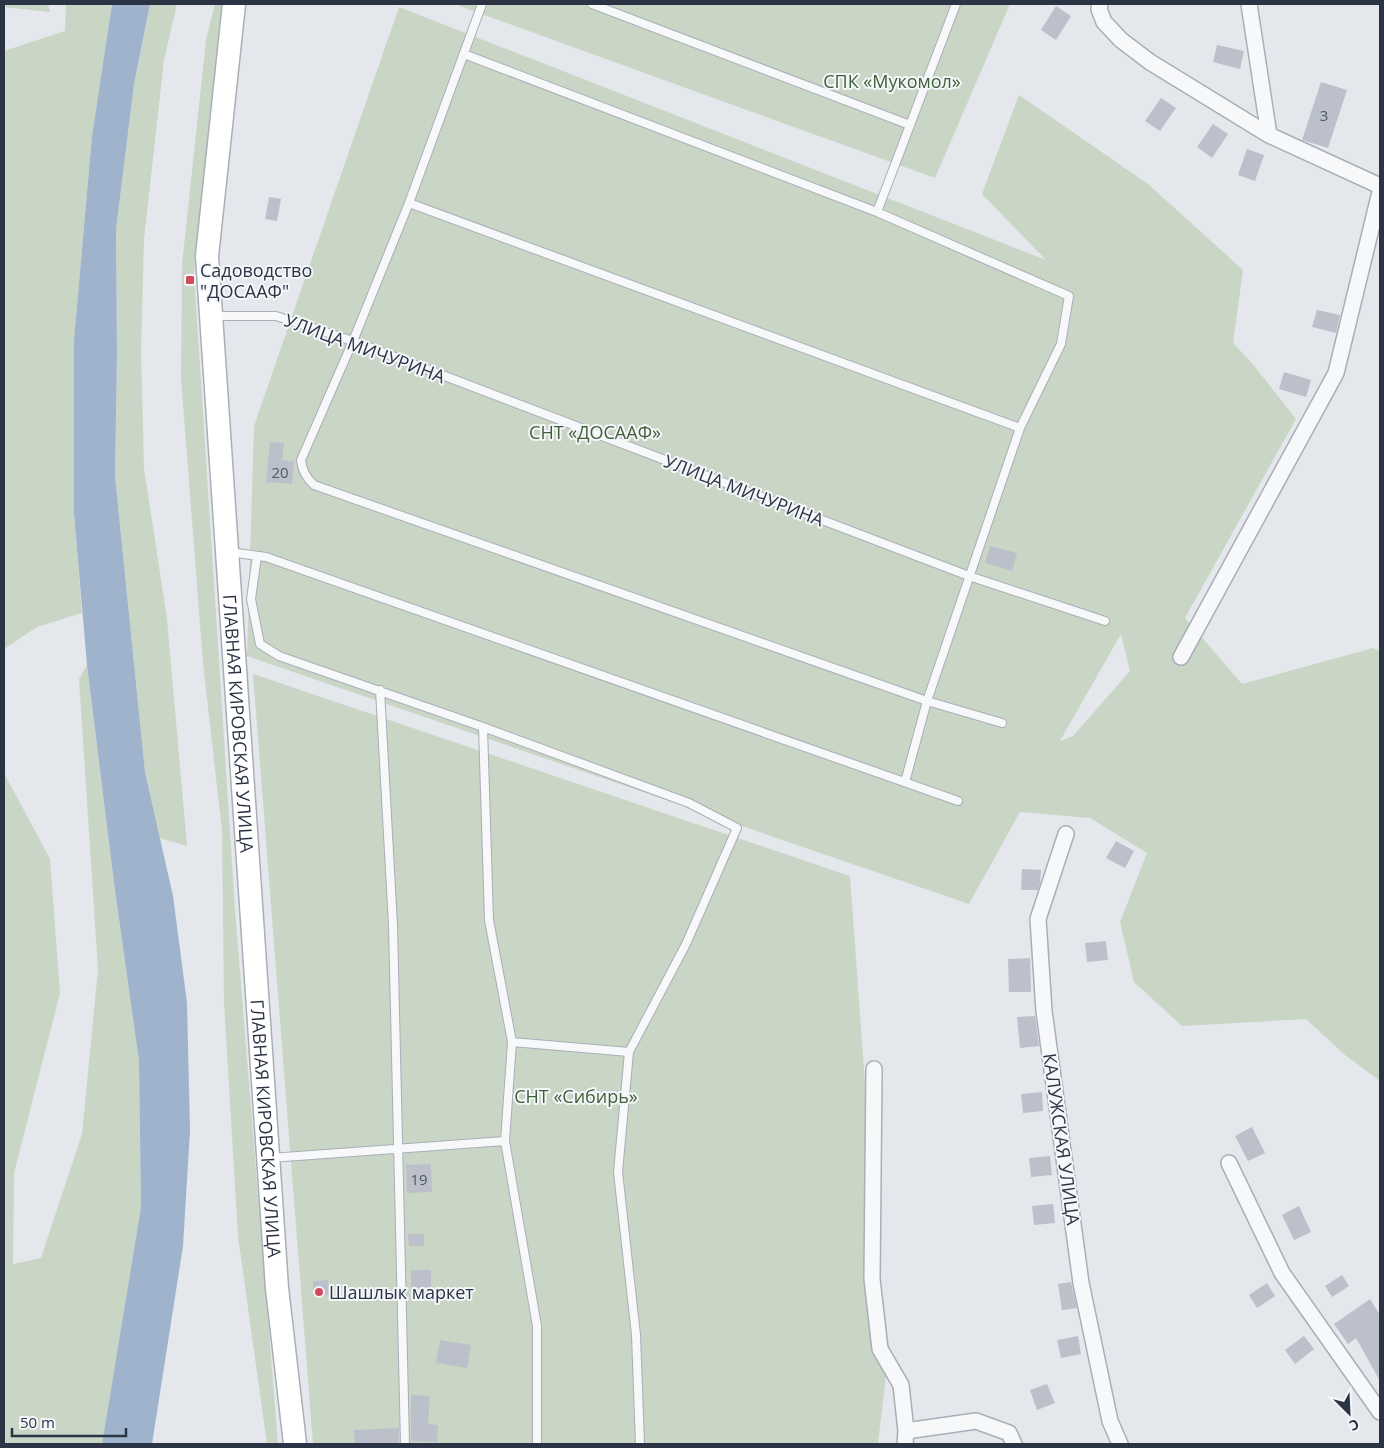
<svg xmlns="http://www.w3.org/2000/svg" width="1384" height="1448" viewBox="0 0 1384 1448" font-family="'Open Sans',sans-serif">
<style>
.green{fill:#c9d6c5;fill-rule:evenodd}
.water{fill:#9fb4cc}
.building{fill:#bbc0ca}
.lines{fill:none;stroke-linecap:round;stroke-linejoin:round}
.service-casing{stroke:#a9aeb7;stroke-width:10}
.minor-casing{stroke:#a9aeb7;stroke-width:18}
.secondary-casing{stroke:#a9aeb7;stroke-width:25}
.service{stroke:#f7f8fa;stroke-width:8}
.minor{stroke:#f7f8fa;stroke-width:15}
.secondary{stroke:#fff;stroke-width:22}
.poi-dot{fill:#d1495b;stroke:#f4f6f9;stroke-width:2}
.labels{text-anchor:middle;dominant-baseline:central;stroke-width:4;stroke-linejoin:round;paint-order:stroke}
.number-label{font-size:15px;fill:#4f5766}
.park-label{font-size:18px;fill:#3f6138;stroke:#f4f6f9}
.poi-label{font-size:18px;fill:#2b3445;stroke:#f4f6f9;text-anchor:start}
.street-label{font-size:18px;fill:#2b3445;stroke:#f4f6f9}
</style>
<rect width="100%" height="100%" fill="#e4e7ec"/>
<!-- green -->
<path class="green" d="M4,4H48L50,12L4,7Z
M66,4H112L92,136L74,340V514L82,613L37,627L4,649V51L65,31Z
M150,4H177L164,60L144,239L141,352L144,468L167,619L187,846L160,838L145,772L115,476L117,353L116,230L134,84Z
M215,4H222L194,273L235,909L278,1444H267L238,1236L224,1003L222,831L203,663L181,378L182,265L206,40Z
M454,4H1010L935,178Z
M399,7L1046,260L982,194L1019,95L1148,184L1243,270L1233,343L1251,362L1296,419L1185,618L1242,684L1373,648L1380,651V1081L1345,1055L1306,1019L1182,1026L1134,982L1120,922L1147,853L1090,818L1020,812L969,904L247,656L254,426ZM1121,634L1130,671L1073,736L1060,741Z
M87,665L114,883L139,1061L141,1207L102,1444H4V773L50,859L60,993L14,1173L13,1264L41,1258L82,1134L98,970L79,679Z
M253,674L850,876L886,1375L878,1444H313Z"/>
<!-- water -->
<path class="water" d="M112,4H150L134,84L116,230L117,353L115,476L145,772L173,896L187,1003L190,1131L183,1246L152,1444H102L141,1207L139,1061L114,883L87,665L74,514V340L92,136Z"/>
<!-- building -->
<path class="building" d="M1056,6L1071,16L1056,40L1041,30Z
M1217,45L1244,51L1240,69L1213,62Z
M1321,82L1347,90L1328,148L1302,140Z
M1161,98L1176,108L1160,131L1145,121Z
M1213,124L1228,134L1212,158L1197,147Z
M1247,149L1264,155L1255,181L1238,175Z
M269,197L281,199L277,221L265,219Z
M1317,310L1340,315L1336,333L1312,327Z
M1284,372L1311,380L1306,397L1279,389Z
M270,442L284,443L282,460L294,462L292,484L266,482Z
M990,546L1017,553L1012,571L985,563Z
M1116,841L1134,851L1125,868L1106,858Z
M1022,869L1041,870L1040,883L1038,890H1021Z
M1106,941L1108,960L1087,962L1085,943Z
M1030,958L1031,992H1009L1008,959Z
M1035,1016L1039,1046L1020,1048L1017,1017Z
M1042,1092L1043,1111L1023,1113L1021,1094Z
M1252,1127L1265,1153L1248,1161L1235,1136Z
M1050,1156L1052,1175L1031,1177L1029,1158Z
M431,1164L432,1192L407,1193L406,1165Z
M1053,1204L1055,1223L1034,1225L1032,1206Z
M1299,1206L1311,1232L1294,1240L1282,1215Z
M408,1234H424V1246H409Z
M411,1270H431V1288H411Z
M1342,1275L1349,1286L1332,1297L1325,1286Z
M328,1280L329,1295L313,1296V1281Z
M1071,1282L1077,1308L1062,1310L1058,1284Z
M1267,1283L1275,1296L1257,1308L1249,1295Z
M1370,1299L1380,1315V1381L1356,1338L1348,1344L1334,1324Z
M1078,1336L1081,1354L1061,1358L1057,1340Z
M1304,1336L1314,1349L1295,1364L1285,1350Z
M440,1340L471,1345L467,1368L436,1363Z
M1047,1384L1055,1403L1037,1410L1030,1390Z
M411,1395L430,1396L428,1424L438,1425L437,1442L411,1441Z
M399,1428L398,1444H355L354,1430Z"/>
<g class="lines">
<!-- service casing -->
<g class="service-casing">
<path id="service" d="M482,4L409,203L353,341L301,460C302,471 306,478 314,485L927,701L1002,723
M592,4L910,125
M464,54L877,212
M409,203L1020,428
M214,316H276L353,341L969,576L1105,621
M229,552L266,557L958,801
M257,556L251,599L260,644L279,656L483,727L689,803L737,828L686,944L629,1052L618,1172L636,1335L640,1444
M380,690L393,925L405,1444
M483,727L489,920L512,1042L505,1141L537,1326V1444
M905,782L927,701L1020,428L1061,344L1069,296L877,212L956,4
M512,1042L629,1052
M270,1158L505,1141"/>
</g>
<!-- minor casing -->
<g class="minor-casing">
<path id="minor" d="M1100,4L1099,9L1104,22L1121,40L1150,62L1269,135L1380,186
M1249,4L1269,135
M1181,657L1336,373L1380,192
M1066,834L1038,919L1044,1011L1081,1283L1110,1421L1120,1444
M874,1069L872,1279L880,1349L901,1385L906,1431L905,1444
M1229,1163L1282,1273L1380,1412
M906,1431L976,1421L1009,1433L1014,1444"/>
</g>
<!-- secondary casing -->
<g class="secondary-casing">
<g id="secondary">
<path id="s1" d="M234,4L207,256L277,1288L295,1444"/>
</g>
</g>
<!-- service -->
<use href="#service" class="service"/>
<!-- minor -->
<use href="#minor" class="minor"/>
<!-- secondary -->
<use href="#secondary" class="secondary"/>
</g>
<!-- markers -->
<g class="poi-dot">
<rect x="185" y="275" width="10" height="10" rx="2.5"/>
<circle cx="319" cy="1292" r="5"/>
</g>
<g class="labels">
<!-- number labels -->
<g class="number-label">
<text x="1324" y="115">3</text>
<text x="280" y="472">20</text>
<text x="419" y="1179">19</text>
</g>
<!-- park labels -->
<g class="park-label">
<text x="892" y="81">СПК «Мукомол»</text>
<text x="595" y="432">СНТ «ДОСААФ»</text>
<text x="576" y="1096">СНТ «Сибирь»</text>
</g>
<!-- poi labels -->
<g class="poi-label">
<text x="200" y="270">Садоводство<tspan x="200" dy="21">"ДОСААФ"</tspan></text>
<text x="329" y="1292">Шашлык маркет</text>
</g>
<!-- street labels -->
<g class="street-label">
<text transform="translate(365 348) rotate(20)">УЛИЦА МИЧУРИНА</text>
<text transform="translate(744 490) rotate(21)">УЛИЦА МИЧУРИНА</text>
<text stroke="none"><textPath href="#s1" startOffset="722">ГЛАВНАЯ КИРОВСКАЯ УЛИЦА</textPath></text>
<text stroke="none"><textPath href="#s1" startOffset="1128">ГЛАВНАЯ КИРОВСКАЯ УЛИЦА</textPath></text>
<text transform="translate(1062 1139) rotate(82)">КАЛУЖСКАЯ УЛИЦА</text>
</g>
</g>
<!-- border -->
<rect width="1384" height="1448" fill="none" stroke="#2b3445" stroke-width="10"/>
<!-- north arrow -->
<g transform="translate(1349 1413) rotate(156)" stroke="#f4f6f9" stroke-width="4" paint-order="stroke">
<path d="M0-4L9 19L0 12L-9 19Z" fill="#2b3445"/>
<text y="-8" font-size="14" font-weight="bold" text-anchor="middle" fill="#2b3445">С</text>
</g>
<!-- scale -->
<path d="M12 1428v8h114v-8" fill="none" stroke="#2b3445" stroke-width="2.5"/>
<text x="20" y="1428" font-size="15" fill="#2b3445" stroke="#f4f6f9" stroke-width="4" paint-order="stroke">50 m</text>
</svg>
